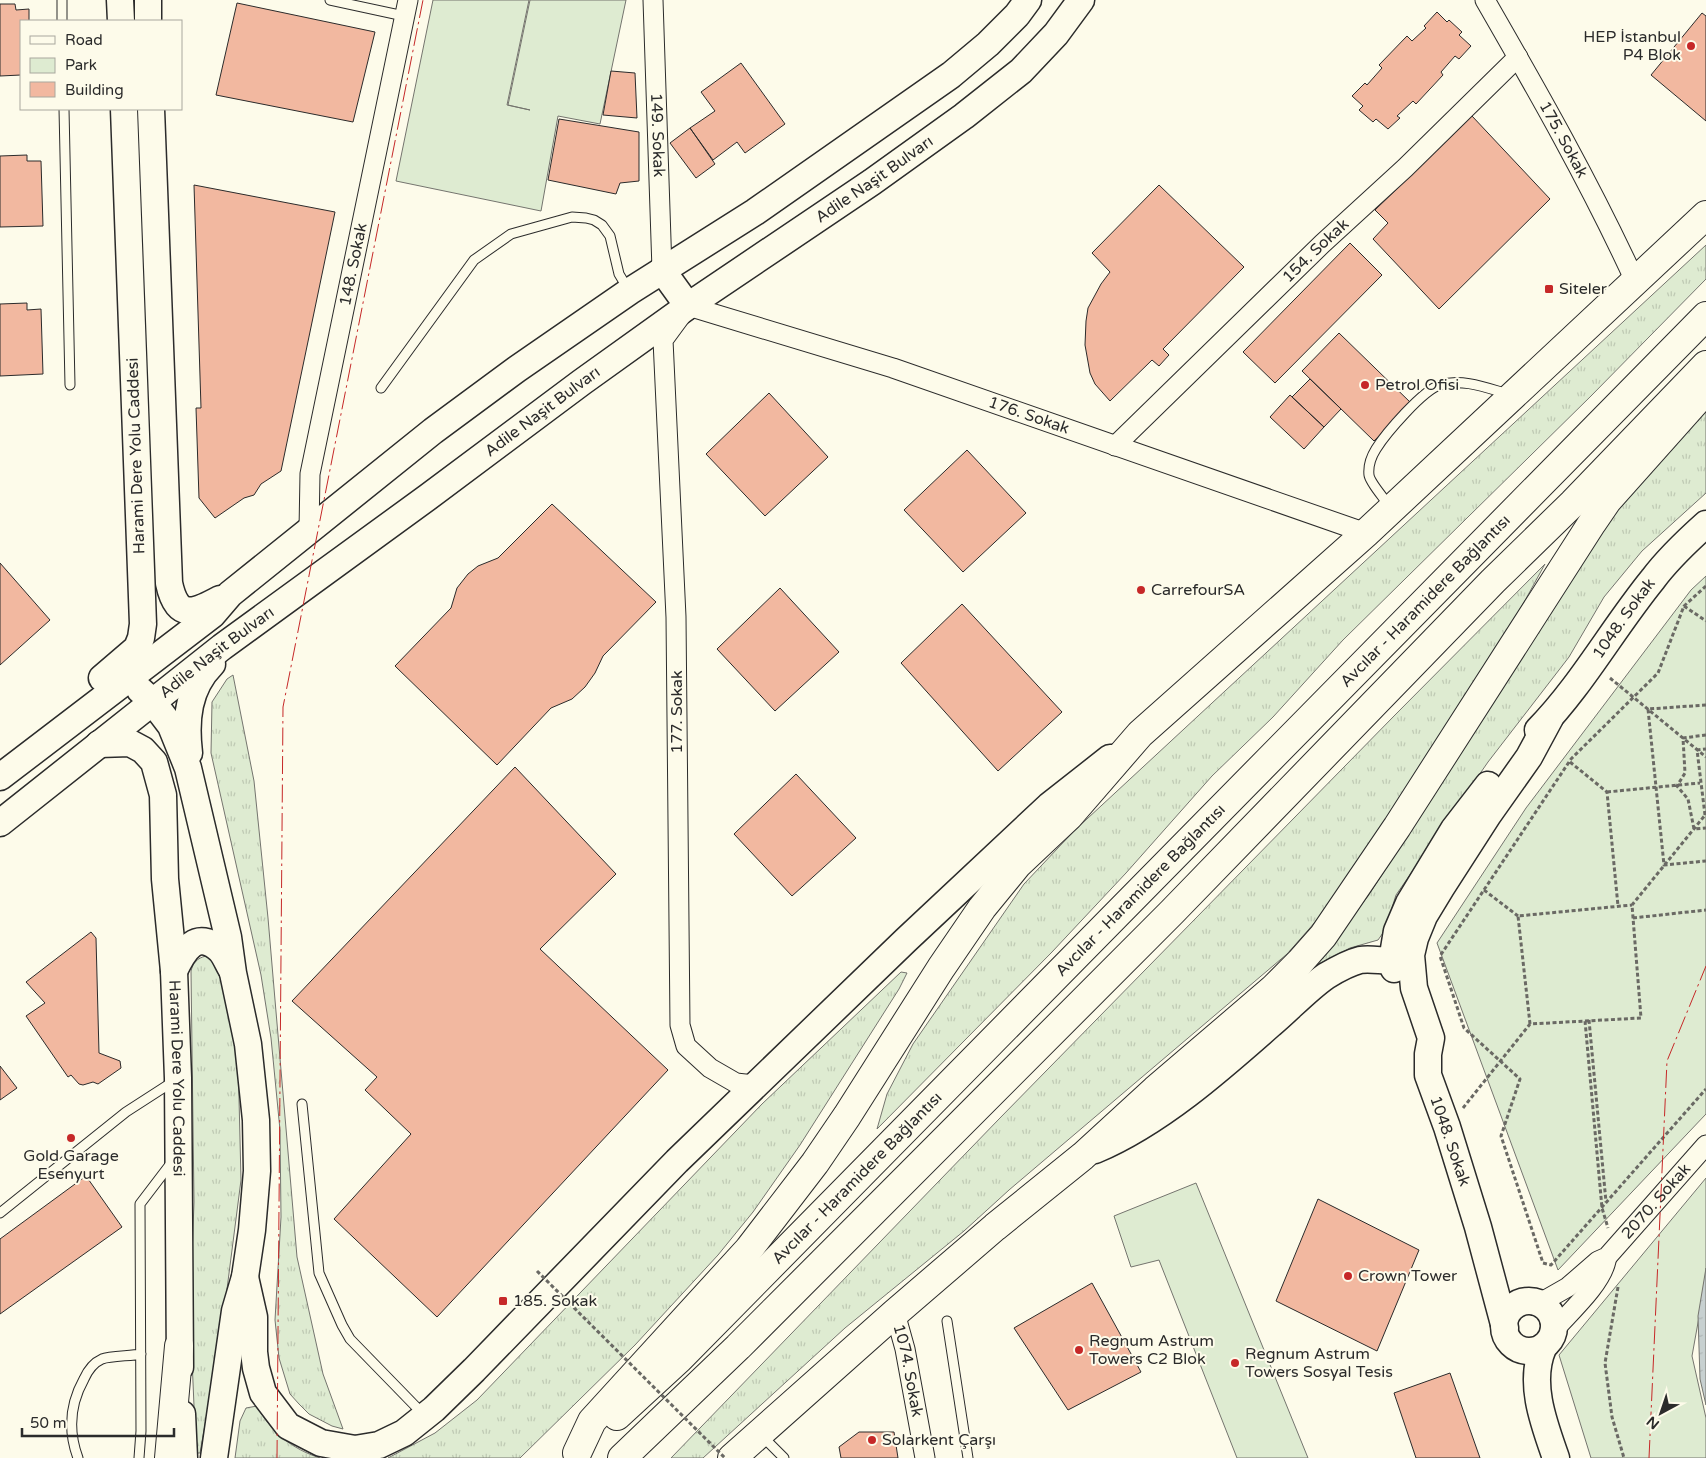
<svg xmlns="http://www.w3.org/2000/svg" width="1706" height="1458" viewBox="0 0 1706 1458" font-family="'Varela Round',sans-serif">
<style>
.grass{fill:url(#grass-tufts);stroke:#74746e}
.park{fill:#deebd1;stroke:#74746e}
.water{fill:url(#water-ripples);stroke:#74746e}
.building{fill:#f2b8a0;stroke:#2b2b2b}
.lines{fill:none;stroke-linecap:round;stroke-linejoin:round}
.lane-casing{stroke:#2b2b2b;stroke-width:11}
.street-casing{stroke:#2b2b2b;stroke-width:21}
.secondary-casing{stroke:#2b2b2b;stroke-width:29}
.highway-casing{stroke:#2b2b2b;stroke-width:30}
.path{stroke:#6a6964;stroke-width:3;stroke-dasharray:4 2.5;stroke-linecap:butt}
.lane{stroke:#fdfbea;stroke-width:9}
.street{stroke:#fdfbea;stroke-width:19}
.secondary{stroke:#fdfbea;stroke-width:26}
.highway{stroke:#fdfbea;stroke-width:28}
.path-bridge{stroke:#6a6964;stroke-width:3;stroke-dasharray:4 2.5;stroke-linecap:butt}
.power{stroke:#c62828;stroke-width:1;stroke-dasharray:18 4 2.5 4;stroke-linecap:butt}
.poi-dot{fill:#c62828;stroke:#fdfbea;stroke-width:2}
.labels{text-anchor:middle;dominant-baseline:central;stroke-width:4;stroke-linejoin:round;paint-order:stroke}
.poi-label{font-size:16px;fill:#2b2b2b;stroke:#fdfbea;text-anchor:start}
.street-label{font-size:16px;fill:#2b2b2b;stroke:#fdfbea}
</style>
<defs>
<pattern id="grass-tufts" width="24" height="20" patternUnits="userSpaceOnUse" patternTransform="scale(1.25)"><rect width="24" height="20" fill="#deebd1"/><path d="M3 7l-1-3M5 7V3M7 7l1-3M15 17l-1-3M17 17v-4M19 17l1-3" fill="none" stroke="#bfcab4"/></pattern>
<pattern id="water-ripples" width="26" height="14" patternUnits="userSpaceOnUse" patternTransform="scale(1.25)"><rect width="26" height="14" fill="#c7d0d0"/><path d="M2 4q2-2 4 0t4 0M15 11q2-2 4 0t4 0" fill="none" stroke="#abb3b3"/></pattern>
</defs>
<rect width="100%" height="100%" fill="#fdfbea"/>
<!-- grass -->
<path class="grass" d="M1706,245V279L1591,396L1343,640L1273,717L1212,776L1126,873L1052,952L877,1129L887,1094L913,1044L1024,884L1074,831Z
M1706,409V493L1642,551L1604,597L1569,657L1488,762L1396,895L1385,930L1378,940L1350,948L1315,966L1368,896L1434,795L1598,529Z
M1545,564L1500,646L1331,904L1287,954L1009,1190L964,1231L845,1328L703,1458H671L999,1119L1394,716Z
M233,675L254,781L268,918L297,1257L323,1374L343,1429L332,1426L309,1414L299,1404L290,1394L279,1358L275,1320L281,1217L280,1130L271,1038L261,975L211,753L212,702L227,679Z
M206,956L219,964L238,1057L241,1180L222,1328L200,1453H196L190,1312L194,1202L191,971C193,963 197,958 206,956Z
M901,972L907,973L899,989L800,1145L753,1212L718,1255L635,1345L520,1458H388L435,1433L477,1400L762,1104Z
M257,1406C271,1432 292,1449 320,1458H235L240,1421L246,1408Z"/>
<!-- park -->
<path class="park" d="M433,0H529L507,105L530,110L508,105L530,0H626L600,124L558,116L541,211L396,181Z
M1706,576V1114L1558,1270L1437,943L1526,808L1691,590Z
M1706,1178V1278L1692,1356L1706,1418V1458H1591L1559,1355Z
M1196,1183L1308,1458H1237L1159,1260L1131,1267L1114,1216Z"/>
<!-- water -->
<path class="water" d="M1706,1268V1405L1700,1379L1698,1316Z"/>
<!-- building -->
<path class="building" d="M237,3L375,32L353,122L216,95Z
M0,4H15L16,10L29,9V21H21V75L0,76Z
M1437,12L1447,22L1449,20L1462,32L1459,35L1471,46L1459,59L1455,56L1441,72L1443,75L1416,104L1413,101L1397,116L1400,118L1388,129L1376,119L1373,122L1359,110L1363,106L1352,96L1365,83L1367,85L1382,68L1379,65L1407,36L1412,41L1426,28L1424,26Z
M1702,13L1706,16V121L1651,75Z
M741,63L785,124L745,153L737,142L713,160L690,128L715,111L701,92Z
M611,71L635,73L637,118L603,115Z
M1472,116L1550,199L1439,309L1373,239L1388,223L1375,210Z
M559,119L639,132V181L620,183L616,194L548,180Z
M690,128L715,164L696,178L670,143Z
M27,155V161H41L43,226L0,227V156Z
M194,185L335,212L281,471L261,484L254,495L244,498L215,518L199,498L196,408H201Z
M1159,185L1244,267L1163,349L1169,355L1159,366L1152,360L1110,401L1095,384L1090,373L1085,345L1086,321L1088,308L1101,284L1110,272L1092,253Z
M1350,243L1382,275L1275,383L1243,352Z
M27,303V310L41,309L43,374L0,376V304Z
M1339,333L1411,403L1374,441L1302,371Z
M1310,379L1341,409L1324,427L1292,397Z
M769,393L828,457L765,516L706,454Z
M1290,395L1324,427L1304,449L1270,417Z
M967,450L1026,513L963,572L904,510Z
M552,504L656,602L603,656L595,673L585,687L572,699L551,708L497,765L395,666L451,608L457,588L468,574L478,566L498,558Z
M0,563L50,620L0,665Z
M780,588L839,652L775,711L717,649Z
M962,604L1062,712L998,771L901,663Z
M515,767L616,874L540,949L668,1070L437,1317L334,1219L411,1134L365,1090L377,1077L292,1001Z
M796,774L856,838L792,896L734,834Z
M91,932L96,938L99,1053L120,1061L121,1068L98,1084L93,1082L83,1085L79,1084L71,1075L68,1077L26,1016L45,1003L26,982Z
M0,1066L17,1088L0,1100Z
M86,1176L122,1227L0,1314V1239Z
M1318,1199L1419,1250L1377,1351L1276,1301Z
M1092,1283L1141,1372L1068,1410L1014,1328Z
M1450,1373L1480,1458H1416L1394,1393Z
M859,1432H894L898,1458H841L839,1447Z"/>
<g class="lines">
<!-- lane casing -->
<g class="lane-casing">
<path id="lane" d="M62,0V21
M330,0L404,16
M64,109L70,385
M381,388L474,260L511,234L572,217L586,218L594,220L602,225L610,236L619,274L628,289
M1390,507C1385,499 1370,483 1369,475C1368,466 1371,457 1376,449C1386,433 1423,390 1440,385C1462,378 1487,388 1508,394
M302,1104L319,1273L342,1325L350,1339L423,1414
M0,1213L126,1112L174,1081
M947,1321L968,1458
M761,1435L784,1458
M78,1458C68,1431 70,1404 84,1379C88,1370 93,1363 102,1359C110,1356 131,1356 141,1354
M139,1458L141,1431L140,1204L172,1162"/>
</g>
<!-- street casing -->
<g class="street-casing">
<g id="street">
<path id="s1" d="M653,0L662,270"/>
<path id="s2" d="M1485,0C1538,92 1591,185 1635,281"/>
<path id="s3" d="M1115,446L1322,244L1405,168L1518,57"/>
<path id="s4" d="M309,530L310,474L408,0"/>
<path id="s5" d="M754,1085L736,1083L710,1068L686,1046L680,1025L676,617L663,340L688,306L893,368L1366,533"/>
<path id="s6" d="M1540,1303L1568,1287L1598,1261L1607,1257L1706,1145"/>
<path id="s7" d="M895,1313L905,1349L925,1458"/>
<path d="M1555,1329C1571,1311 1601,1284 1606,1261"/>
</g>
</g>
<!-- secondary casing -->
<g class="secondary-casing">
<g id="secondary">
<path d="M120,0L121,21"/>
<path d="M148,0V21"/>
<path d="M151,109L169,583C177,621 194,613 220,599"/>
<path d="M662,270L688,306"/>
<path d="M102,678L137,648L141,638L143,624L124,109"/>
<path d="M140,690L152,701L171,726L188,768L228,937L233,973L248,1044L256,1120L257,1171L252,1230L245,1277L235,1311L214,1458"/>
<path id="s8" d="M1538,730C1582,685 1613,628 1653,579C1668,559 1687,541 1706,524"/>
<path id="s9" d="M99,744L130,743L143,750L154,762L163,795L165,879L174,971L178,1078L180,1367"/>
<path d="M189,753C185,720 188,688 212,664"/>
<path d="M0,777L212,615L230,594L433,431L517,369L630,291L755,212L951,75L988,44L1017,15L1028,0"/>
<path id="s10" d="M0,823L222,647L428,497L582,382L688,306L872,182L964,116L1021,71L1056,34L1081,0"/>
<path d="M1394,969V949L1397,931L1409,903L1454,829L1488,785"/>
<path d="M174,971C184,950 196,929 220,950C225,955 228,964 232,970"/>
<path d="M1095,1150C1159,1123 1219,1070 1271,1024C1289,1009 1306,990 1326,976C1336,970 1348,963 1360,960C1376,957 1395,966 1409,956"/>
<path d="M245,1277L254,1317V1352L256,1368L263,1393L288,1426L321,1443L355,1449L379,1445L404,1433L434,1409L474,1370L677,1161L906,940L1049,806L1110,758"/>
<circle cx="1529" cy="1326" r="25"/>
<path d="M1505,1328L1478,1227L1447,1127L1428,1075V1054L1431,1038L1414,988L1411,955L1415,938L1424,916L1441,888L1488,815L1529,757L1550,718"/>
<path d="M1543,1348C1528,1383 1544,1424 1556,1458"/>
<path d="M182,1414L184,1458"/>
</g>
</g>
<!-- highway casing -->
<g class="highway-casing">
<g id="highway">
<path id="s11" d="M617,1416L679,1359L1706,316"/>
<path d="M577,1453L592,1421L749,1249L815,1163L847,1116L941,968L982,908L1018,864L1069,816L1140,734L1366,533L1706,215"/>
<path d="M169,1458L179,1346"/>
<path d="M622,1458L738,1347L1172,912L1493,581L1573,503L1706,365"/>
<path d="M732,1458L895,1313L995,1227L1083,1156L1155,1090L1273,989L1300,962L1323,936L1397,827L1592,523L1607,501L1706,390"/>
</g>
</g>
<!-- path -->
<path class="path" d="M1706,586L1684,606L1658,673L1571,759L1440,956L1464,1028L1520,1079L1501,1136L1543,1263L1551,1265L1706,1089
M1684,606L1706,621
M1610,678L1706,757
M1706,705L1648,709L1664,865L1706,861
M1706,735L1683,738L1685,773L1677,786L1688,799L1694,829L1706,828
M1570,762L1607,792L1618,906
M1607,792L1700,783
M1705,815L1697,750L1706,749
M1484,890L1518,916
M1633,918L1706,910
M1589,1020L1606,1202
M1585,1021L1602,1208L1608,1228
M1530,1024L1518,916L1632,905
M1463,1108L1530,1024L1641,1018L1632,905L1706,814
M1618,1287L1605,1363L1612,1417L1624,1458"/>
<!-- lane -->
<use href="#lane" class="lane"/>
<!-- street -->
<use href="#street" class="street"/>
<!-- secondary -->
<use href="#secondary" class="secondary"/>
<!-- highway -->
<use href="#highway" class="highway"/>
<!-- path-bridge -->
<path class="path-bridge" d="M537,1271L725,1458"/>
<!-- power -->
<path class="power" d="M277,1458L283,707L423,0
M1649,1458L1667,1061L1706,966"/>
</g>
<!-- markers -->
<g class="poi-dot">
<circle cx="1691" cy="46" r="5"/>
<rect x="1544" y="284" width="10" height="10" rx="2.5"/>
<circle cx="1365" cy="385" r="5"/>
<circle cx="1141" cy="590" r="5"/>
<circle cx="71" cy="1138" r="5"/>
<circle cx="1348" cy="1276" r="5"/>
<rect x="498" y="1296" width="10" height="10" rx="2.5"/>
<circle cx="1079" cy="1350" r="5"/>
<circle cx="1235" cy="1363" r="5"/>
<circle cx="872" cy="1440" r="5"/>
</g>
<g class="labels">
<!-- poi labels -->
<g class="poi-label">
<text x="1681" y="37" text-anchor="end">HEP İstanbul<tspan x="1681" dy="18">P4 Blok</tspan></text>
<text x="1559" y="289">Siteler</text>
<text x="1375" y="385">Petrol Ofisi</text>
<text x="1151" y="590">CarrefourSA</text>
<text x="71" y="1156" text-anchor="middle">Gold Garage<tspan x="71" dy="18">Esenyurt</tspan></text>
<text x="1358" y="1276">Crown Tower</text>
<text x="513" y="1301">185. Sokak</text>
<text x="1089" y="1341">Regnum Astrum<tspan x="1089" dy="18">Towers C2 Blok</tspan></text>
<text x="1245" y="1354">Regnum Astrum<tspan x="1245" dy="18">Towers Sosyal Tesis</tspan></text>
<text x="882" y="1440">Solarkent Çarşı</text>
</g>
<!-- street labels -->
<g class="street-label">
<text stroke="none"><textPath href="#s1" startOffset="135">149. Sokak</textPath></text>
<text stroke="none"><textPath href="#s2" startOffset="160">175. Sokak</textPath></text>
<text stroke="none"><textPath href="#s10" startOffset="1086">Adile Naşit Bulvarı</textPath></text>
<text stroke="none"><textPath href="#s3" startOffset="280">154. Sokak</textPath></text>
<text stroke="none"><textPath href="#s4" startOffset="270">148. Sokak</textPath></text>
<text stroke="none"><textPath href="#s10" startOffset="681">Adile Naşit Bulvarı</textPath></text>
<text stroke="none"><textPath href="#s5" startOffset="1188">176. Sokak</textPath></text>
<text transform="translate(136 456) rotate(-92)">Harami Dere Yolu Caddesi</text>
<text stroke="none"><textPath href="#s11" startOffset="1148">Avcılar - Haramidere Bağlantısı</textPath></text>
<text stroke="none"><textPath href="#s8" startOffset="141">1048. Sokak</textPath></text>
<text stroke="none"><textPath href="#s10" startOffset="276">Adile Naşit Bulvarı</textPath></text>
<text transform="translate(677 712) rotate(-90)">177. Sokak</text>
<text stroke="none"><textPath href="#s11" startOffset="742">Avcılar - Haramidere Bağlantısı</textPath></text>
<text stroke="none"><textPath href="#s9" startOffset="380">Harami Dere Yolu Caddesi</textPath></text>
<text transform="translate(1450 1141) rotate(71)">1048. Sokak</text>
<text stroke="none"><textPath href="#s11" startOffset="338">Avcılar - Haramidere Bağlantısı</textPath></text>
<text stroke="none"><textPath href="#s6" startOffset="156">2070. Sokak</textPath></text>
<text stroke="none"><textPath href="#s7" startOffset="59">1074. Sokak</textPath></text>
</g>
</g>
<!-- legend -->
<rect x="20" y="20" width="162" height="90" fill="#fdfbea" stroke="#a9a89e"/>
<rect x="30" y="36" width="25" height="8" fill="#fdfbea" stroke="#a9a89e"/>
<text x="65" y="45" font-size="15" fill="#2b2b2b">Road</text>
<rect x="30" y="58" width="25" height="15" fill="#deebd1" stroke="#a9a89e"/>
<text x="65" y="70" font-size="15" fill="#2b2b2b">Park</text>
<rect x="30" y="82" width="25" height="15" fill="#f2b8a0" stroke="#a9a89e"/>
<text x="65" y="95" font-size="15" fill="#2b2b2b">Building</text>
<!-- north arrow -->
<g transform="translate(1661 1413) rotate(220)" stroke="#fdfbea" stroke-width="4" paint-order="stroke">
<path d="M0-4L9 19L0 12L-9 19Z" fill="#2b2b2b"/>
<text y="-8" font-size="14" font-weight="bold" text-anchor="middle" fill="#2b2b2b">N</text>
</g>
<!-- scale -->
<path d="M22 1428v8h152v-8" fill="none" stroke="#2b2b2b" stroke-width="2.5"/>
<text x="30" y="1428" font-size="15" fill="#2b2b2b" stroke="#fdfbea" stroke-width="4" paint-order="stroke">50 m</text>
</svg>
